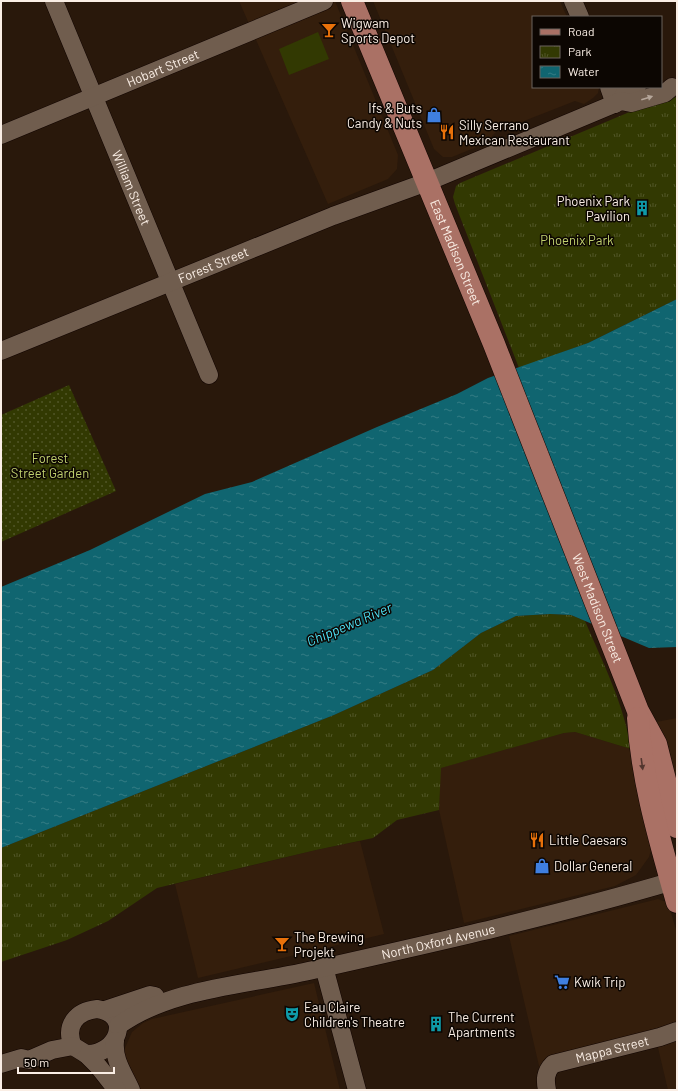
<svg xmlns="http://www.w3.org/2000/svg" width="678" height="1091" viewBox="0 0 678 1091" font-family="Barlow,sans-serif">
<style>
.built{fill:#341e0c}
.grass{fill:#323902}
.park{fill:url(#park-tufts)}
.garden{fill:url(#garden-dots)}
.water{fill:url(#water-ripples)}
.lines{fill:none;stroke-linecap:round;stroke-linejoin:round}
.minor-casing{stroke:#110400;stroke-width:19}
.major-casing{stroke:#110400;stroke-width:23}
.minor{stroke:#705d4e;stroke-width:18}
.major{stroke:#aa7165;stroke-width:22}
.oneway{fill:#b5a69a}
.oneway2{fill:#53362f}
.labels{text-anchor:middle;dominant-baseline:central;stroke-width:3;stroke-linejoin:round;paint-order:stroke}
.poi-label{font-size:13px;fill:#faeee5;stroke:#0c0602;text-anchor:start}
.street-label{font-size:13px;fill:#faeee5;stroke:#0c0602}
.park-label{font-size:13px;fill:#c0d06e;stroke:#0c0602}
.water-label{font-size:14px;font-style:italic;fill:#4cdff3;stroke:#0c0602}
</style>
<defs>
<pattern id="park-tufts" width="24" height="20" patternUnits="userSpaceOnUse"><rect width="24" height="20" fill="#323902"/><path d="M3 7l-1-3M5 7V3M7 7l1-3M15 17l-1-3M17 17v-4M19 17l1-3" fill="none" stroke="#515627"/></pattern>
<pattern id="garden-dots" width="8" height="8" patternUnits="userSpaceOnUse"><rect width="8" height="8" fill="#323902"/><path d="M2 2h.1M6 6h.1" fill="none" stroke="#515627" stroke-width="1.8" stroke-linecap="round"/></pattern>
<pattern id="water-ripples" width="26" height="14" patternUnits="userSpaceOnUse"><rect width="26" height="14" fill="#106570"/><path d="M2 4q2-2 4 0t4 0M15 11q2-2 4 0t4 0" fill="none" stroke="#347b84"/></pattern>
</defs>
<rect width="100%" height="100%" fill="#29180b"/>
<!-- built -->
<path class="built" d="M239,1H335L398,155L397,169L388,179L328,204Z
M373,1H560L567,17H533V87H599L598,93L593,98L584,104L575,101L496,132L484,144L452,157H443L434,149Z
M677,718V793L656,722Z
M575,732L631,749L651,850L649,857L636,875L615,886L464,923L439,810L440,768L564,733Z
M360,841L384,934L198,978L175,884L316,850Z
M658,899L666,902L669,906L677,933V1090H668L655,1035L540,1070L509,936Z
M314,983L340,1090H141L129,1068L125,1057V1048L132,1032L143,1023L152,1019Z"/>
<!-- grass -->
<path class="grass" d="M318,32L329,59L289,75L279,49Z"/>
<!-- park -->
<path class="park" d="M677,97V299L588,343L519,368L455,204L453,197L456,186L460,183L651,103Z
M550,614L571,615L585,621C603,663 624,704 631,749L575,732L564,733L441,768L439,810L397,820L373,838L316,850L157,888L108,921L67,940L1,962V848L334,715L433,670L481,633L516,616Z"/>
<!-- garden -->
<path class="garden" d="M69,385L116,491L1,542V415Z"/>
<!-- water -->
<path class="water" d="M677,299V647L649,648L571,615L550,614L516,616L481,633L433,670L334,715L1,848V587L90,550L205,494L252,482L377,427L457,394L488,378L588,343Z"/>
<g class="lines">
<!-- minor casing -->
<g class="minor-casing">
<g id="minor">
<path id="s1" d="M54,1L209,375"/>
<path d="M573,1L580,17"/>
<path d="M609,87L615,104"/>
<path d="M621,101L626,91L637,87"/>
<path id="s2" d="M1,135L324,1"/>
<path id="s3" d="M1,351L333,216L427,182L621,101L631,103L665,93L672,87"/>
<path d="M324,967L357,1090"/>
<path d="M97,1009C133,1014 118,1055 86,1054L73,1046C64,1025 77,1011 97,1009Z"/>
<path d="M105,1010L150,995L155,996"/>
<path id="s4" d="M118,1026C168,989 244,985 304,972C429,944 555,916 677,880"/>
<path d="M115,1041C113,1060 124,1074 131,1090"/>
<path d="M86,1054L98,1066L117,1090"/>
<path d="M1,1064L21,1058L29,1060L52,1050L73,1046"/>
<path id="s5" d="M547,1090C545,1080 545,1072 553,1064L660,1037L677,1031"/>
</g>
</g>
<!-- major casing -->
<g class="major-casing">
<g id="major">
<path id="s6" d="M352,1L494,344L638,711L656,744L677,827"/>
<path d="M638,718C642,782 660,841 677,902"/>
</g>
</g>
<!-- minor -->
<use href="#minor" class="minor"/>
<!-- major -->
<use href="#major" class="major"/>
</g>
<!-- one-way arrows -->
<defs><path id="oneway-solid" d="M-6-.8H1V-3.2L6.5 0L1 3.2V.8H-6Z"/></defs>
<use class="oneway" href="#oneway-solid" transform="translate(647 98) rotate(-18)"/>
<use class="oneway2" href="#oneway-solid" transform="translate(642 764) rotate(82)"/>
<!-- icons -->
<defs>
<g id="bar-bare" transform="scale(1.2)"><path d="M-6-5H6L.8 .8V4.5H3.5V6h-7V4.5H-.8V.8Z" fill="#e8710a" stroke="#0c0602" stroke-width="2.5" paint-order="stroke"/></g>
<g id="shop-bare" transform="scale(1.2)"><path d="M-5-2.5h2.3a2.7 3.5 0 0 1 5.4 0H5L5.5 6h-11ZM-1.5-2.5h3a1.5 2.3 0 0 0-3 0Z" fill="#3f7fe0" stroke="#0c0602" stroke-width="2.5" paint-order="stroke"/></g>
<g id="restaurant-bare" transform="scale(1.2)"><path d="M-5-6h1v4h1v-4h1v4h1v-4h1v5L-1.5 .5V6h-2V.5L-5-1ZM5-6V6H3V1.5H1.5Q1.5-4 5-6Z" fill="#e8710a" stroke="#0c0602" stroke-width="2.5" paint-order="stroke"/></g>
<g id="building-bare" transform="scale(1.2)"><path d="M-4-6H4V6H1V3H-1V6H-4ZM-2.5-4.3h1.7v1.8h-1.7ZM.8-4.3h1.7v1.8H.8ZM-2.5-1h1.7V.8h-1.7ZM.8-1h1.7V.8H.8Z" fill="#0f9aa8" stroke="#0c0602" stroke-width="2.5" paint-order="stroke"/></g>
<g id="supermarket-bare" transform="scale(1.2)"><path d="M-6-5.5h2.5l.6 2H6L4.5 2H-2.5L-4.4-4H-6ZM-1.5 3.2a1.3 1.3 0 1 0 .1 0ZM3 3.2a1.3 1.3 0 1 0 .1 0Z" fill="#3f7fe0" stroke="#0c0602" stroke-width="2.5" paint-order="stroke"/></g>
<g id="theatre-bare" transform="scale(1.2)"><path d="M-5-5.5Q0-4 5-5.5V0Q5 5 0 6Q-5 5-5 0ZM-3.3-2.5H-1v1.5H-3.3ZM1-2.5H3.3v1.5H1ZM-2.8 1Q0 5.5 2.8 1Z" fill="#0f9aa8" stroke="#0c0602" stroke-width="2.5" paint-order="stroke"/></g>
</defs>
<g fill-rule="evenodd">
<use href="#bar-bare" x="329" y="30"/>
<use href="#shop-bare" x="434" y="115"/>
<use href="#restaurant-bare" x="447" y="132"/>
<use href="#building-bare" x="642" y="208"/>
<use href="#restaurant-bare" x="537" y="840"/>
<use href="#shop-bare" x="542" y="866"/>
<use href="#bar-bare" x="282" y="944"/>
<use href="#supermarket-bare" x="562" y="982"/>
<use href="#theatre-bare" x="292" y="1014"/>
<use href="#building-bare" x="436" y="1024"/>
</g>
<g class="labels">
<!-- poi labels -->
<g class="poi-label">
<text x="341" y="23">Wigwam<tspan x="341" dy="15">Sports Depot</tspan></text>
<text x="422" y="108" text-anchor="end">Ifs &amp; Buts<tspan x="422" dy="15">Candy &amp; Nuts</tspan></text>
<text x="459" y="125">Silly Serrano<tspan x="459" dy="15">Mexican Restaurant</tspan></text>
<text x="630" y="201" text-anchor="end">Phoenix Park<tspan x="630" dy="15">Pavilion</tspan></text>
<text x="549" y="840">Little Caesars</text>
<text x="554" y="866">Dollar General</text>
<text x="294" y="937">The Brewing<tspan x="294" dy="15">Projekt</tspan></text>
<text x="574" y="982">Kwik Trip</text>
<text x="304" y="1007">Eau Claire<tspan x="304" dy="15">Children's Theatre</tspan></text>
<text x="448" y="1017">The Current<tspan x="448" dy="15">Apartments</tspan></text>
</g>
<!-- street labels -->
<g class="street-label">
<text stroke="none"><textPath href="#s2" startOffset="175">Hobart Street</textPath></text>
<text stroke="none"><textPath href="#s1" startOffset="202">William Street</textPath></text>
<text stroke="none"><textPath href="#s6" startOffset="272">East Madison Street</textPath></text>
<text stroke="none"><textPath href="#s3" startOffset="229">Forest Street</textPath></text>
<text stroke="none"><textPath href="#s6" startOffset="655">West Madison Street</textPath></text>
<text stroke="none"><textPath href="#s4" startOffset="333">North Oxford Avenue</textPath></text>
<text stroke="none"><textPath href="#s5" startOffset="89">Mappa Street</textPath></text>
</g>
<!-- park labels -->
<g class="park-label">
<text x="577" y="240">Phoenix Park</text>
<text x="50" y="458">Forest<tspan x="50" dy="15">Street Garden</tspan></text>
</g>
<!-- water labels -->
<g class="water-label">
<text transform="translate(349 624) rotate(-23)">Chippewa River</text>
</g>
</g>
<!-- border -->
<rect width="678" height="1091" fill="none" stroke="#faeee5" stroke-width="4"/>
<!-- legend -->
<rect x="532" y="16" width="130" height="72" fill="#0c0602" stroke="#6b635d"/>
<rect x="540" y="29" width="20" height="6" fill="#aa7165" stroke="#6b635d"/>
<text x="568" y="36" font-size="12" fill="#faeee5">Road</text>
<rect x="540" y="46" width="20" height="12" fill="url(#park-tufts)" stroke="#6b635d"/>
<text x="568" y="56" font-size="12" fill="#faeee5">Park</text>
<rect x="540" y="66" width="20" height="12" fill="url(#water-ripples)" stroke="#6b635d"/>
<text x="568" y="76" font-size="12" fill="#faeee5">Water</text>
<!-- scale -->
<path d="M18 1067v6h96v-6" fill="none" stroke="#faeee5" stroke-width="2"/>
<text x="24" y="1067" font-size="12" fill="#faeee5" stroke="#0c0602" stroke-width="3" paint-order="stroke">50 m</text>
</svg>
